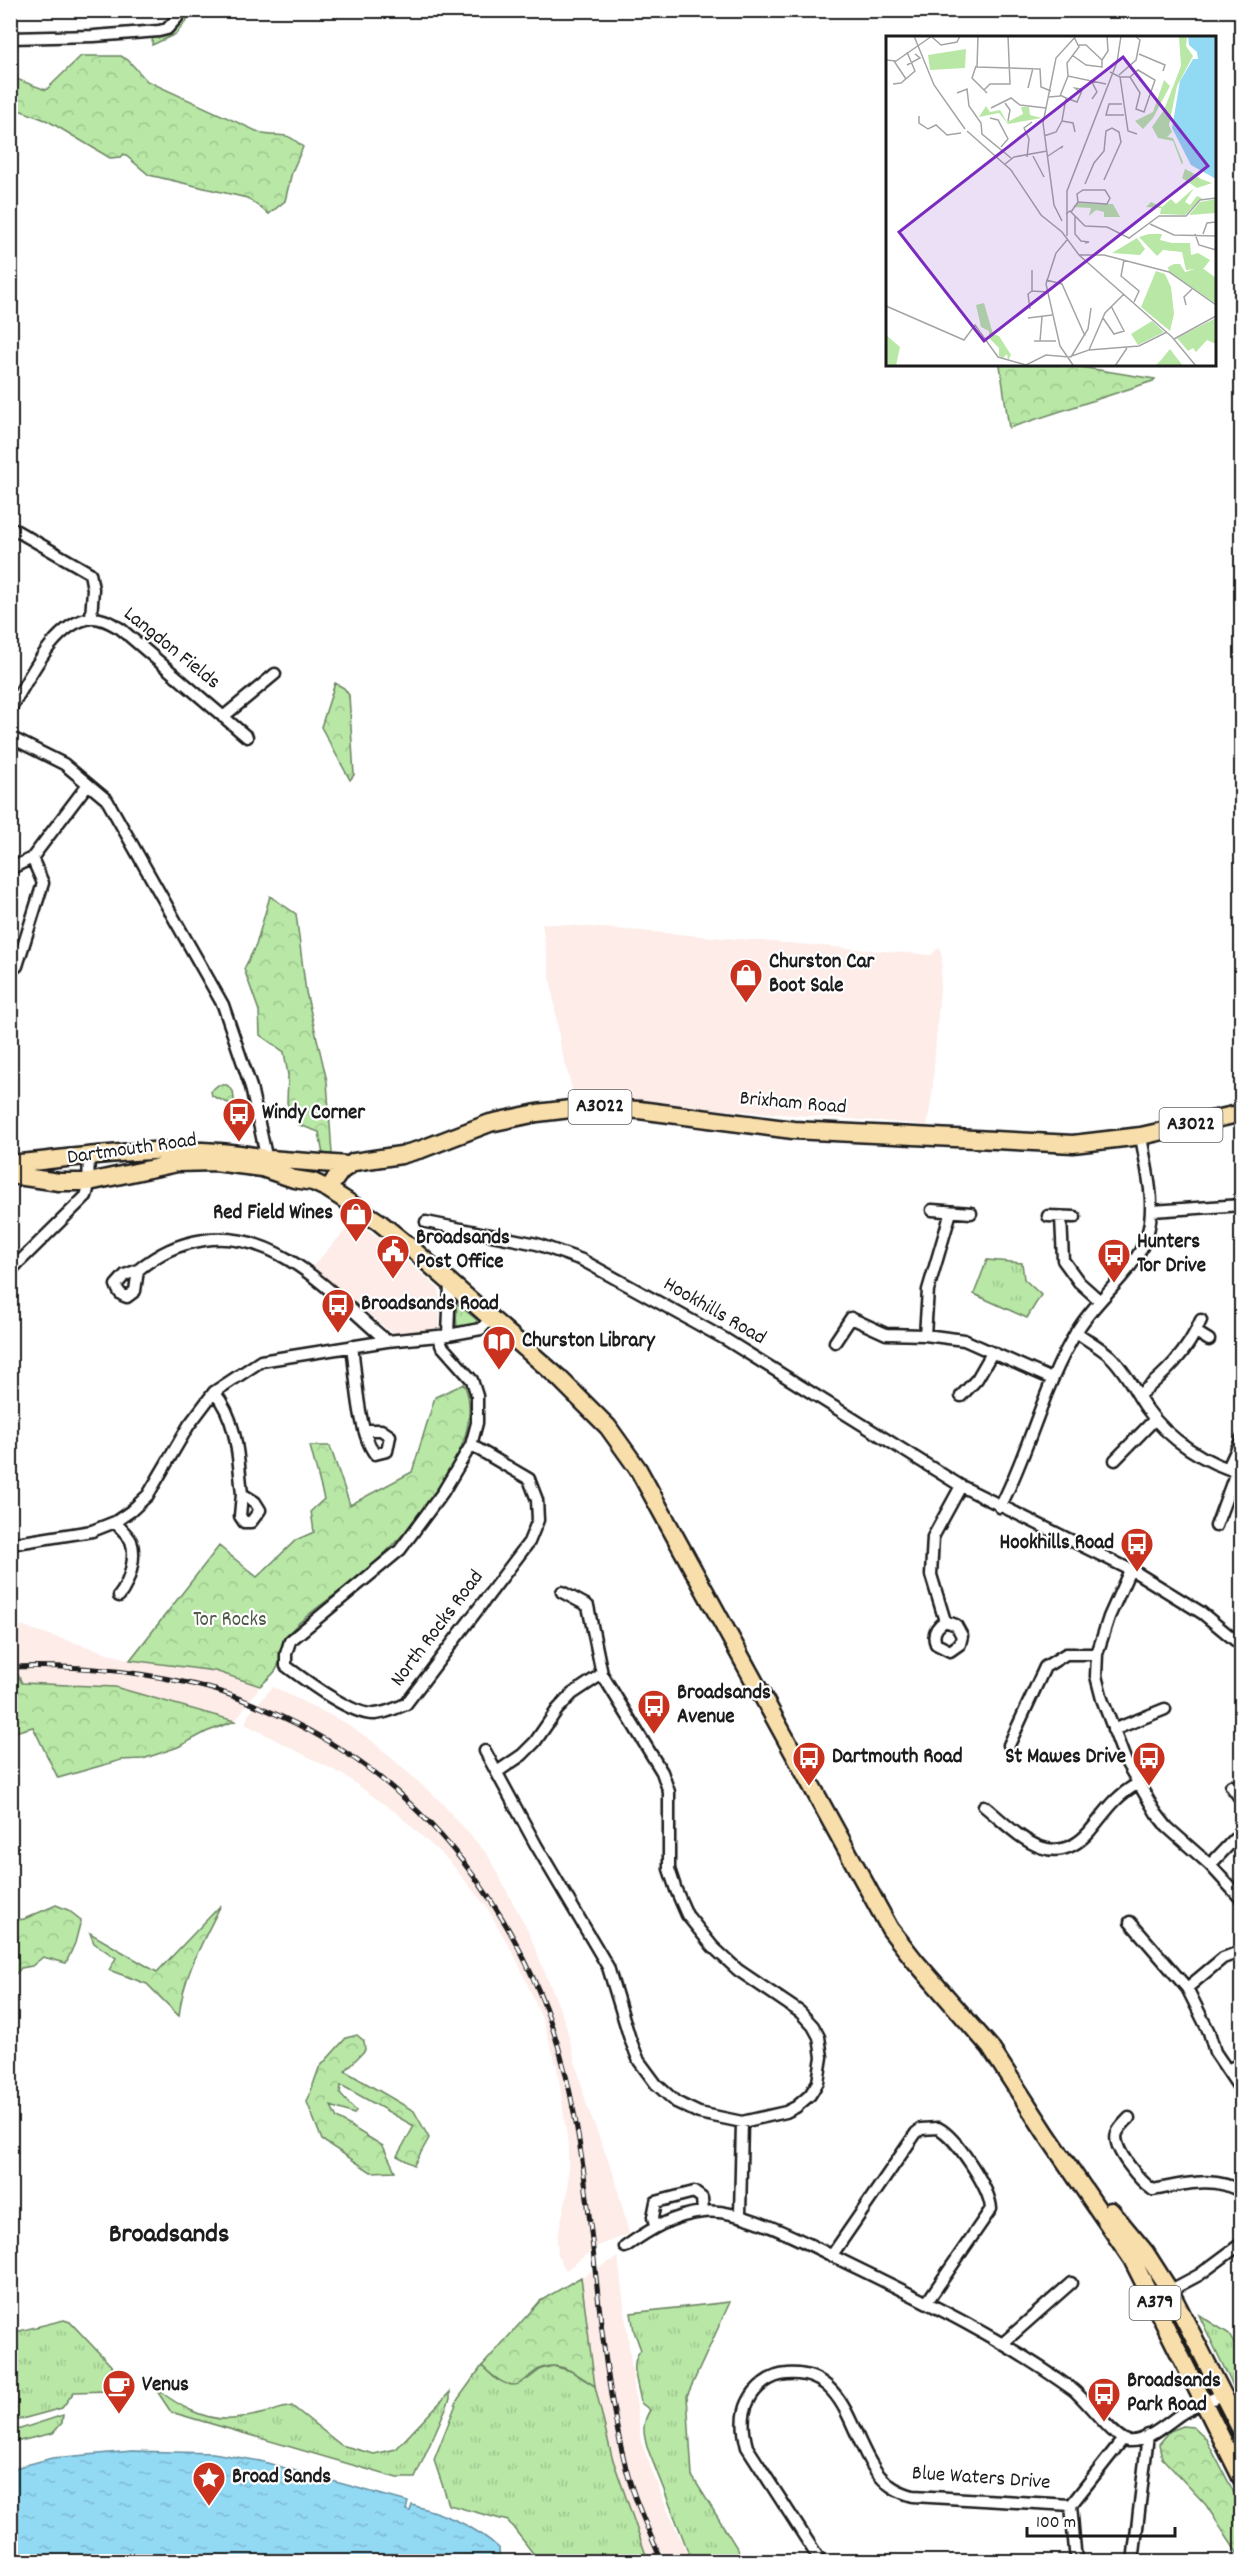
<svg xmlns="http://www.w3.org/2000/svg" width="1252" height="2572" viewBox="0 0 1252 2572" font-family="Dekko,sans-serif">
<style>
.built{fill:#fdece8}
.grass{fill:url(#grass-tufts);stroke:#6a8261;stroke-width:1.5}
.forest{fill:url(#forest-crowns);stroke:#6a8261;stroke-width:1.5}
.water{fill:url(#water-ripples);stroke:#638d9e;stroke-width:1.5}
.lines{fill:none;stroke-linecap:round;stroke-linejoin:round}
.street-casing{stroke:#1c1c1c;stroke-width:15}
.primary-casing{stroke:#1c1c1c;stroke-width:21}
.street{stroke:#fff;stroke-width:10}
.primary{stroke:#f8deab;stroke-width:16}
.rail-casing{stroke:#1c1c1c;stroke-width:5}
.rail{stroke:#fff;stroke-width:3;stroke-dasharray:9;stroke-linecap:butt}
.labels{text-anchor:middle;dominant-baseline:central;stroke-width:4.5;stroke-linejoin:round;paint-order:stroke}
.shield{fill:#fff;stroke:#606060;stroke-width:1.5}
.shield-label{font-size:20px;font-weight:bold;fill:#1c1c1c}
.street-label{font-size:21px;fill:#1c1c1c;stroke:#fff}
.poi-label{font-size:21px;font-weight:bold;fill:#1c1c1c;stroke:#fff;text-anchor:start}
.park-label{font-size:21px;fill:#4b5945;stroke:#fff}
.district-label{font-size:27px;font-weight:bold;fill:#1c1c1c;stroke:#fff}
.inset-road{fill:none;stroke:#a4a4a4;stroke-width:1.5}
.view{fill:#7b2cbf;fill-opacity:0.15;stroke:#7b2cbf;stroke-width:3}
.inset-edge{fill:none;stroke:#1c1c1c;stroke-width:3}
</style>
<defs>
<pattern id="grass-tufts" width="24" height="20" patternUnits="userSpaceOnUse" patternTransform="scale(1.5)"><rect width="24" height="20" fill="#b8e7a6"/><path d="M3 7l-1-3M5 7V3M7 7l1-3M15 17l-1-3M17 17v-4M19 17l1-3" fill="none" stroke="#9ec68e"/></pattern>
<pattern id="forest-crowns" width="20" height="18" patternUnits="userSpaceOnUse" patternTransform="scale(1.5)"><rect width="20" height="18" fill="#b8e7a6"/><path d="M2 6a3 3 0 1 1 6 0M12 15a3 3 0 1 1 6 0" fill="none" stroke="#9ec68e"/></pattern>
<pattern id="water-ripples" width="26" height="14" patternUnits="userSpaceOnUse" patternTransform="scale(1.5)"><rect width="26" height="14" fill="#92d9f4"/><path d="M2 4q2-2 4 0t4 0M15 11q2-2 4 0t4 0" fill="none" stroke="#7dbad1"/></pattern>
</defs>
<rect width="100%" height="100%" fill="#fff"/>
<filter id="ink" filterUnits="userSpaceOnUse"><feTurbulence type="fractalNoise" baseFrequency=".0167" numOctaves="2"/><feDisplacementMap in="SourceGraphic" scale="12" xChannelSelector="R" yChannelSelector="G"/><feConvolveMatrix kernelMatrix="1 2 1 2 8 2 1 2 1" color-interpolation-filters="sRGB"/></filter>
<g filter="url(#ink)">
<!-- built -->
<path class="built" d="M542,923L931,955L940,947L942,959L932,1094L927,1127L918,1124L575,1099L561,1048Z
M354,1221L376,1235L439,1289L440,1328L393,1334L312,1267Z
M18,1625L130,1660L215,1671L260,1686L235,1721L115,1687L22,1683L18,1675L11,1676V1646Z
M273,1687L346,1723L372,1741L440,1801L487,1854L528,1931L565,2022L587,2106L615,2178L629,2234L598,2246L566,2270L558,2256L557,2239L568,2191V2145L557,2066L543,2021L518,1962L486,1906L449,1861L398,1814L345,1776L245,1724L250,1712Z
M618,2257L641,2442L666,2507L691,2561H648L612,2457L595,2386L581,2277Z"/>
<!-- grass -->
<path class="grass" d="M987,1260L1022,1263L1024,1279L1041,1295L1027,1318L974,1294Z
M455,1302L477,1320L475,1325L457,1327Z
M730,2302L687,2396L692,2476L745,2561H692L647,2447C643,2432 642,2423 650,2410L641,2403C639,2386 628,2363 641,2350L634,2331L631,2313Z
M1199,2315L1228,2333L1241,2356V2403Z
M64,2320L70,2322L118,2373L115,2388L110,2391L74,2392L62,2408L11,2422V2333Z
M482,2366L497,2380L528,2379L541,2369L553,2366L571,2371L595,2386L612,2457L648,2561H539L508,2521L449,2505L434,2460L458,2399Z
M155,2388C177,2404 202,2421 232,2419C251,2418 272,2410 292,2406L341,2445L374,2454L396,2449L450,2392V2399L415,2478H397L171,2412Z
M63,2415L62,2423L53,2433L11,2443V2432Z"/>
<!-- forest -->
<path class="forest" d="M169,11H185L187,20L176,34L152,45L153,29L169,20Z
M81,56H121L128,60L147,81L263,134C285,138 284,130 303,147L292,172L285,201L269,214L247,198L149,175L124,154L121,157L110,158L48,121L11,107V77L46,90Z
M1000,365H1068L1155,379L1153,381L1009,428Z
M335,683L344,688L349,695L354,775L350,780L321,727Z
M270,896L296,914L306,992L327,1081L332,1154L323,1155L319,1132L299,1125L287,1103L288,1075L284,1052L260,1035L259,1011L244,969L256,945Z
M218,1085H227L233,1091L235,1106L212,1096L211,1091Z
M464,1384C491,1443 406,1537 364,1572C340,1593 308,1611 286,1636C278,1645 283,1660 276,1670C272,1676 265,1681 260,1686L215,1671L130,1660L219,1546L257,1577L296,1540L314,1532L311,1511L324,1499L310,1446H330L350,1505L412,1472L435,1397Z
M18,1675L22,1683L115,1687L235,1721L206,1732L178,1747L143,1759L121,1760L58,1778L33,1727L11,1733V1676Z
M56,1905L68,1910L81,1920L75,1943L66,1963L43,1957L32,1966L21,1968L11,1979V1921L24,1919Z
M221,1905C203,1941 183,1976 179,2016L147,1984L109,1970L116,1958L94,1943L90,1933L157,1972Z
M357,2035L364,2041L365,2050L345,2071L414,2111L429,2138L414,2165L397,2156L414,2126L341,2085L340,2094L356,2111L354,2114L331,2106L337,2118L383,2146L395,2171L371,2172L322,2140L307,2102L319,2068L346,2038Z
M581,2277L595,2386C582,2378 568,2366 552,2366C522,2366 526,2409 482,2366L540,2301Z
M1183,2426L1193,2427L1206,2439L1241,2506V2559L1206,2505L1162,2458L1159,2444L1170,2431Z"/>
<!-- water -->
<path class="water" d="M132,2451L213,2453L260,2461L408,2502L406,2510L410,2511L412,2505C444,2514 474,2525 499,2548L500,2561H11V2469L52,2458Z"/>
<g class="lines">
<!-- street casing -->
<g class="street-casing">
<path id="street" d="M10,38L94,36L159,31L167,29L177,18L175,10
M10,527L90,573L93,589L91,618
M10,710C28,681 53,623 91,618C102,617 112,624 121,629L247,737
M223,717L275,674
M10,737L64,764L107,800L223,1005L251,1087L265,1151L263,1163
M10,869L32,858L88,784
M17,966L43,883L32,858
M932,1210L971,1213
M1152,1211L1242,1205
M1048,1216L1075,1217
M1061,1217L1063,1260L1079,1282L1099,1300
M426,1222L537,1244L582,1260L725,1339L961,1486L1137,1573L1202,1613L1242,1646
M138,1270L125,1275L116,1285C118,1291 120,1295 127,1297L135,1291L138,1270C159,1253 178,1244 204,1240C280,1229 334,1297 387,1341
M10,1271L86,1196C92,1183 85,1168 91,1155
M1076,1332C1087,1340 1100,1347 1110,1356C1126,1371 1135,1392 1147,1409C1168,1439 1206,1464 1242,1473
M1196,1332L1209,1340
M448,1335L481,1329L491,1318
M925,1335L928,1290L951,1212
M440,1336L441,1345L472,1380L477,1396V1423L471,1445L443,1492L400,1550L290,1641L286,1654V1666C305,1680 352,1716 375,1714C387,1713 396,1708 406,1704L529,1542L538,1520L537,1500L529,1479L471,1445
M835,1342L851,1318L886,1334L925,1335L964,1340L1052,1379
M352,1346C356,1374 358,1433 375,1454L387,1451L390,1436L381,1430H364
M214,1392C238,1420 238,1459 242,1494L255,1502L260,1510L251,1522H244L240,1516L242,1494
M1139,1395C1166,1373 1187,1353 1201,1320
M961,1396L977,1379L992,1353
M1115,1460L1155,1419
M1228,1468L1242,1438
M1000,1507C1030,1450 1043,1386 1077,1331C1097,1297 1135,1273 1147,1235C1157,1203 1146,1169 1141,1136
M115,1522C120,1528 128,1535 131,1541C137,1557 129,1584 119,1596
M1216,1526L1236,1472
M10,1544L92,1531L115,1522L131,1511L148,1495L189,1425L214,1392L261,1361L387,1341L448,1335L450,1284
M1130,1570L1109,1617L1097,1654L1096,1676L1102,1699L1126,1762L1156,1813L1167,1827L1210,1865L1242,1900
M945,1621C936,1627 932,1634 936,1644L950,1651L960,1644L962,1636L956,1625L945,1621L931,1575L933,1537L961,1486
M1113,1730L1165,1709
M1009,1745L1045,1667L1066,1654H1097
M485,1751L536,1845L608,1967L630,2039L639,2061L656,2084L676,2102L699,2113L742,2122L786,2112L796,2107L810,2095L818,2082L822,2057L819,2037L813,2026L800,2012L738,1970L713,1947L687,1915L676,1890L669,1869V1792L662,1772L602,1674L588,1606L562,1592
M497,1772L522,1755L535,1742L557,1710L572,1694L602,1674
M1231,1786L1242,1801
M984,1806C1016,1832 1051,1874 1089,1832C1106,1812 1113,1798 1137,1784
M1210,1865L1242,1831
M1130,1922L1187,1988
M1242,1951L1223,1958L1187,1988L1209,2032L1215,2052L1242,2092
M1227,2070L1242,2063
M1129,2118C1125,2122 1119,2128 1117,2133C1111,2148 1141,2182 1153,2190C1180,2185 1217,2174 1242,2193
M740,2215L742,2122
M655,2226L653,2217L656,2202L694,2192L702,2198L703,2212
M625,2247C649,2230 673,2215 703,2212C744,2207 817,2249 855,2267C929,2303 1004,2340 1072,2389C1086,2399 1113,2438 1128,2441C1147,2443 1169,2421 1184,2412C1196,2406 1209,2401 1221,2395
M832,2255L916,2133L921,2129L938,2128C956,2137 990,2188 991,2209L927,2302
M1154,2299L1199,2275L1242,2243
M1002,2344L1071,2283
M821,2562L747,2447C743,2432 741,2416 748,2402C755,2387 770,2375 787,2374C848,2369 850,2440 879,2475C889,2487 899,2492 913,2496L1071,2505
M1076,2562L1071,2505L1123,2439
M1133,2562L1148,2435"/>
</g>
<!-- primary casing -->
<g class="primary-casing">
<path id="primary" d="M269,1159L347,1165
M10,1164C93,1156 179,1142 261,1157
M10,1175L59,1182H89L177,1163L215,1162L262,1168L294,1179L313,1182L328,1189L379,1222L411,1248L559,1378L608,1427L638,1469L890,1929L915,1961L990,2047L1047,2135L1132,2259L1242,2479
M328,1189L341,1171L354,1162L401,1155L422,1149L490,1123L537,1113L587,1107L639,1110L793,1130L1073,1144L1141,1136L1242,1113
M1111,2211L1145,2252L1170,2291L1242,2432"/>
</g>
<!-- street -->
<use href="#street" class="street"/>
<!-- primary -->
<use href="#primary" class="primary"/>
<!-- rail casing -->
<g class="rail-casing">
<path id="rail" d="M10,1667C75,1665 141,1671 204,1687C229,1693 256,1705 280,1716C424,1782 527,1918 565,2071C597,2201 593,2338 626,2468C634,2500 649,2531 662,2562"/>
</g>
<!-- rail -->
<use href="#rail" class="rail"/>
</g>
</g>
<!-- icons -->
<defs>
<g id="shop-pin" transform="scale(1.725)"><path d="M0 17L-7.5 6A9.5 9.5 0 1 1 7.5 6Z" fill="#c8321e" stroke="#fff"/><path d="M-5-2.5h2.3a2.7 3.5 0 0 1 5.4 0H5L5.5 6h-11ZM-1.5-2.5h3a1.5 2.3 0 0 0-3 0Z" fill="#fff"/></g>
<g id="bus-pin" transform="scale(1.725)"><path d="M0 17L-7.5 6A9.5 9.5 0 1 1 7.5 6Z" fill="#c8321e" stroke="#fff"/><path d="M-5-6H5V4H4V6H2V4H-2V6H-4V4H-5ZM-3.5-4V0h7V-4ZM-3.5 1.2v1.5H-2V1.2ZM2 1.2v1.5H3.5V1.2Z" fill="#fff"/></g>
<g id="civic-pin" transform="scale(1.725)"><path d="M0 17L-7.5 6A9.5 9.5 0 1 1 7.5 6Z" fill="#c8321e" stroke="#fff"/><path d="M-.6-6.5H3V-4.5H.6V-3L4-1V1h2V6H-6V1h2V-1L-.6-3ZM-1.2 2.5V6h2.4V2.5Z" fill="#fff"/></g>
<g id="library-pin" transform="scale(1.725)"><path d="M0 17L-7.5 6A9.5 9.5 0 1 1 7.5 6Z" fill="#c8321e" stroke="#fff"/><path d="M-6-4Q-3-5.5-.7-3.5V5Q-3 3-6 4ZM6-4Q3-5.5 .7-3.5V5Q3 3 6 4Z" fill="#fff"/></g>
<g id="cafe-pin" transform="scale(1.725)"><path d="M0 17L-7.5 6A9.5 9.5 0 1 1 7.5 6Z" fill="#c8321e" stroke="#fff"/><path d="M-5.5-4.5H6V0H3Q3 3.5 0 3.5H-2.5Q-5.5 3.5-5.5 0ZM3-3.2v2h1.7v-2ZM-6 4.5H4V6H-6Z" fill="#fff"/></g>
<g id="sight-pin" transform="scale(1.725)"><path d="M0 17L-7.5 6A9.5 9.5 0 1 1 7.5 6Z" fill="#c8321e" stroke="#fff"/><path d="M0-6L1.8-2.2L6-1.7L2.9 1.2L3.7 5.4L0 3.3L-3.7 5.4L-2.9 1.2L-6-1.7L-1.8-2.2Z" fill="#fff"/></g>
</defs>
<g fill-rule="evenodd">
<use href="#shop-pin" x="746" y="975"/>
<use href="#bus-pin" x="239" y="1114"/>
<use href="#shop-pin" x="356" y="1214"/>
<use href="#civic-pin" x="393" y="1251"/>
<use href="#bus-pin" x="1114" y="1255"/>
<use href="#bus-pin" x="338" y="1305"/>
<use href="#library-pin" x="499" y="1342"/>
<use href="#bus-pin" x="1137" y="1544"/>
<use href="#bus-pin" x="654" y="1706"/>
<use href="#bus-pin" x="809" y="1758"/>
<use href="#bus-pin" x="1149" y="1758"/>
<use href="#cafe-pin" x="119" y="2386"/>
<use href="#bus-pin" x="1104" y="2394"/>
<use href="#sight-pin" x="209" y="2478"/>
</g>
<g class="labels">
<!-- shield labels -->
<g class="shield">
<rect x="568.5" y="1090" width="63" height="34" rx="4.5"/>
<rect x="1159.5" y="1108" width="63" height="34" rx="4.5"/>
<rect x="1129.5" y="2286" width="51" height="34" rx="4.5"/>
</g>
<g class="shield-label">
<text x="600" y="1107">A3022</text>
<text x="1191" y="1125">A3022</text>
<text x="1155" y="2303">A379</text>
</g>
<!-- street labels -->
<g class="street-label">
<text transform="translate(171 649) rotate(39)">Langdon Fields</text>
<text transform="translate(793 1104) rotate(5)">Brixham Road</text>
<text transform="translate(132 1150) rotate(-8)">Dartmouth Road</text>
<text transform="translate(714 1312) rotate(30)">Hookhills Road</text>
<text transform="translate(438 1629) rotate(-53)">North Rocks Road</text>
<text transform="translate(981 2479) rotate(4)">Blue Waters Drive</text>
</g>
<!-- poi labels -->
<g class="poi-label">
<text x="769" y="963">Churston Car<tspan x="769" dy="24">Boot Sale</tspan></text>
<text x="262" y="1114">Windy Corner</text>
<text x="333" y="1214" text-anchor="end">Red Field Wines</text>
<text x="416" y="1239">Broadsands<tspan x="416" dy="24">Post Office</tspan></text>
<text x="1137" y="1243">Hunters<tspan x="1137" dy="24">Tor Drive</tspan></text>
<text x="361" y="1305">Broadsands Road</text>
<text x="522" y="1342">Churston Library</text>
<text x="1114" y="1544" text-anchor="end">Hookhills Road</text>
<text x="677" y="1694">Broadsands<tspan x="677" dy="24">Avenue</tspan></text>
<text x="832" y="1758">Dartmouth Road</text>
<text x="1126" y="1758" text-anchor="end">St Mawes Drive</text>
<text x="1127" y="2382">Broadsands<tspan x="1127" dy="24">Park Road</tspan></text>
<text x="142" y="2386">Venus</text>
<text x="232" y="2478">Broad Sands</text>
</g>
<!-- park labels -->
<g class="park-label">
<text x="230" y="1621">Tor Rocks</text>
</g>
<!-- district labels -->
<g class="district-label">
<text x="169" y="2235">Broadsands</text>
</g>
</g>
<!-- overview -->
<g transform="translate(886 36)">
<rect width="330" height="330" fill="#fff"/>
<path d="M293,0H301L300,10L307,20L291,50L283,89L286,96L281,101L287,102L297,126L296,129L287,105L272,102L266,91L278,74L295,30ZM80,13L79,32L44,34L42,19ZM278,44L284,50L267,82L257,93L249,85L267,76ZM100,70L104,76L114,74L121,86L137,78L135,71H143L144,79L156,82L122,88L113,77L93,81ZM299,133L324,145L305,136L315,143L326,147L311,152L296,142ZM330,163V177L303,179L314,166ZM288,228H294L299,236L315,231L330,242V268L283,236L282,231ZM270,235L279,238L285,251L288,278L284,295L255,271ZM330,282V308L321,304L310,316L307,312L302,315L291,302ZM266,285L278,296L252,309L245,298ZM284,313L297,330H269L275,324Z" fill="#b8e7a6"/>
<path d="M308,152L299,166L304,169L311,160L316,162L299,179L274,178L275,172L260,171L265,166L276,171L285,163L290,168ZM191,167L227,168L234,181H218V176L210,174L203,180L205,172L187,171ZM263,198H276L274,204L286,207H304L305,219L312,217L324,224L318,232L300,234L296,216L277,214L271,220L253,201ZM251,202L259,213L254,219L226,217ZM98,267L107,298L113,300L125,319L122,324L121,318L117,322L113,320V312L103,302V295L95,291L90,269ZM0,299L14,311L10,330H0Z" fill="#b8e7a6"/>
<path d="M302,0H330V143L305,129L286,92L294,45L307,23H312L311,16L303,9Z" fill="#92d9f4"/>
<path class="inset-road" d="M28,0L48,49L79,93M92,0L91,31L154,33L155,51L165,55M46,1L55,9L71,6L74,0M253,18L279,29L277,35M186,19L200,29L216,31V24L200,9H193M0,24L10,25L46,0M216,24L222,15L221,0M8,25L20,43M21,29L34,22L29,18M90,30L86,42L101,57M224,36L234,41L242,95L251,98M233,39L250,24L254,4L249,0M182,40L181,27L193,11L188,1M234,41H244L252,34L269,44L258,76L250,73L254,57L244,41M205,44L211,56L206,63M7,48L15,47L29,35L21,16M142,52L147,32M98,54L104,48H124L122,0M71,57L81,53L83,70L95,87L96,98L125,122M163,61L174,60L182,40L220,48M180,62L191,66L195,57L189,52L196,53L195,57M119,67L124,74L122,85M236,68H223L220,79H238M105,72L125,62L134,69L160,72M33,80V87L42,93L50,89L61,99L75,97M104,82L112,84L122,103L115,111M176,85L187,87L189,96M81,95L125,134L155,179L176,196L193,219L286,301L310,330M158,100L170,96L176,85L180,62L174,59M147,120L158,141M162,120L177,110L175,112M141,121L143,103L138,92L146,86M119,128L128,121L161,115M199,148L208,127L218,115L220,95L226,92L233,96L235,106L218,144M185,176L192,166L221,168L224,162L219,154H197L191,158L192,166M180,178L184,175L199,190L221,191L243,202L273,180H300L314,164L330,162M189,180V198L195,205L203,206L199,207M176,185L168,169L157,87L170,22L190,0M264,188L288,199L330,200M309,198L313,209L330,214M317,198L321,187L330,186M181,200V155L231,26L235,0M181,204L170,217L160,248L174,310L187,329M193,219H218L283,236L330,269M238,224L235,240L253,255L248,266M146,234V255L162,256M160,244L176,248L199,300M300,269L298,261L306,253M0,270L78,304L89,289L112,321L140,329L160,319L183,321L203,314L219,277L238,258M144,273L142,258L146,255M142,282L166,279M217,282L228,298L238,295L225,270M288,303L330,280M148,305H170M154,305L156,281M203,314L253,310L281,296M185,321L202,293L205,272M229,330L241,312"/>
<path class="view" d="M237,21L322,130L98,305L13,196Z"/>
<rect width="330" height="330" class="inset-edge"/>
</g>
<!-- margin -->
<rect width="1252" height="2572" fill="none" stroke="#fff" stroke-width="36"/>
<rect x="18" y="18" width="1216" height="2536" fill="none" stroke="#1c1c1c" stroke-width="2" filter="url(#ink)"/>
<!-- scale -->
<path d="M1027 2527v9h148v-9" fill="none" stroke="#1c1c1c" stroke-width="3"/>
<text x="1036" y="2527" font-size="18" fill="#1c1c1c" stroke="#ffffff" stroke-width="4.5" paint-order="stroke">100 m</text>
</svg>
